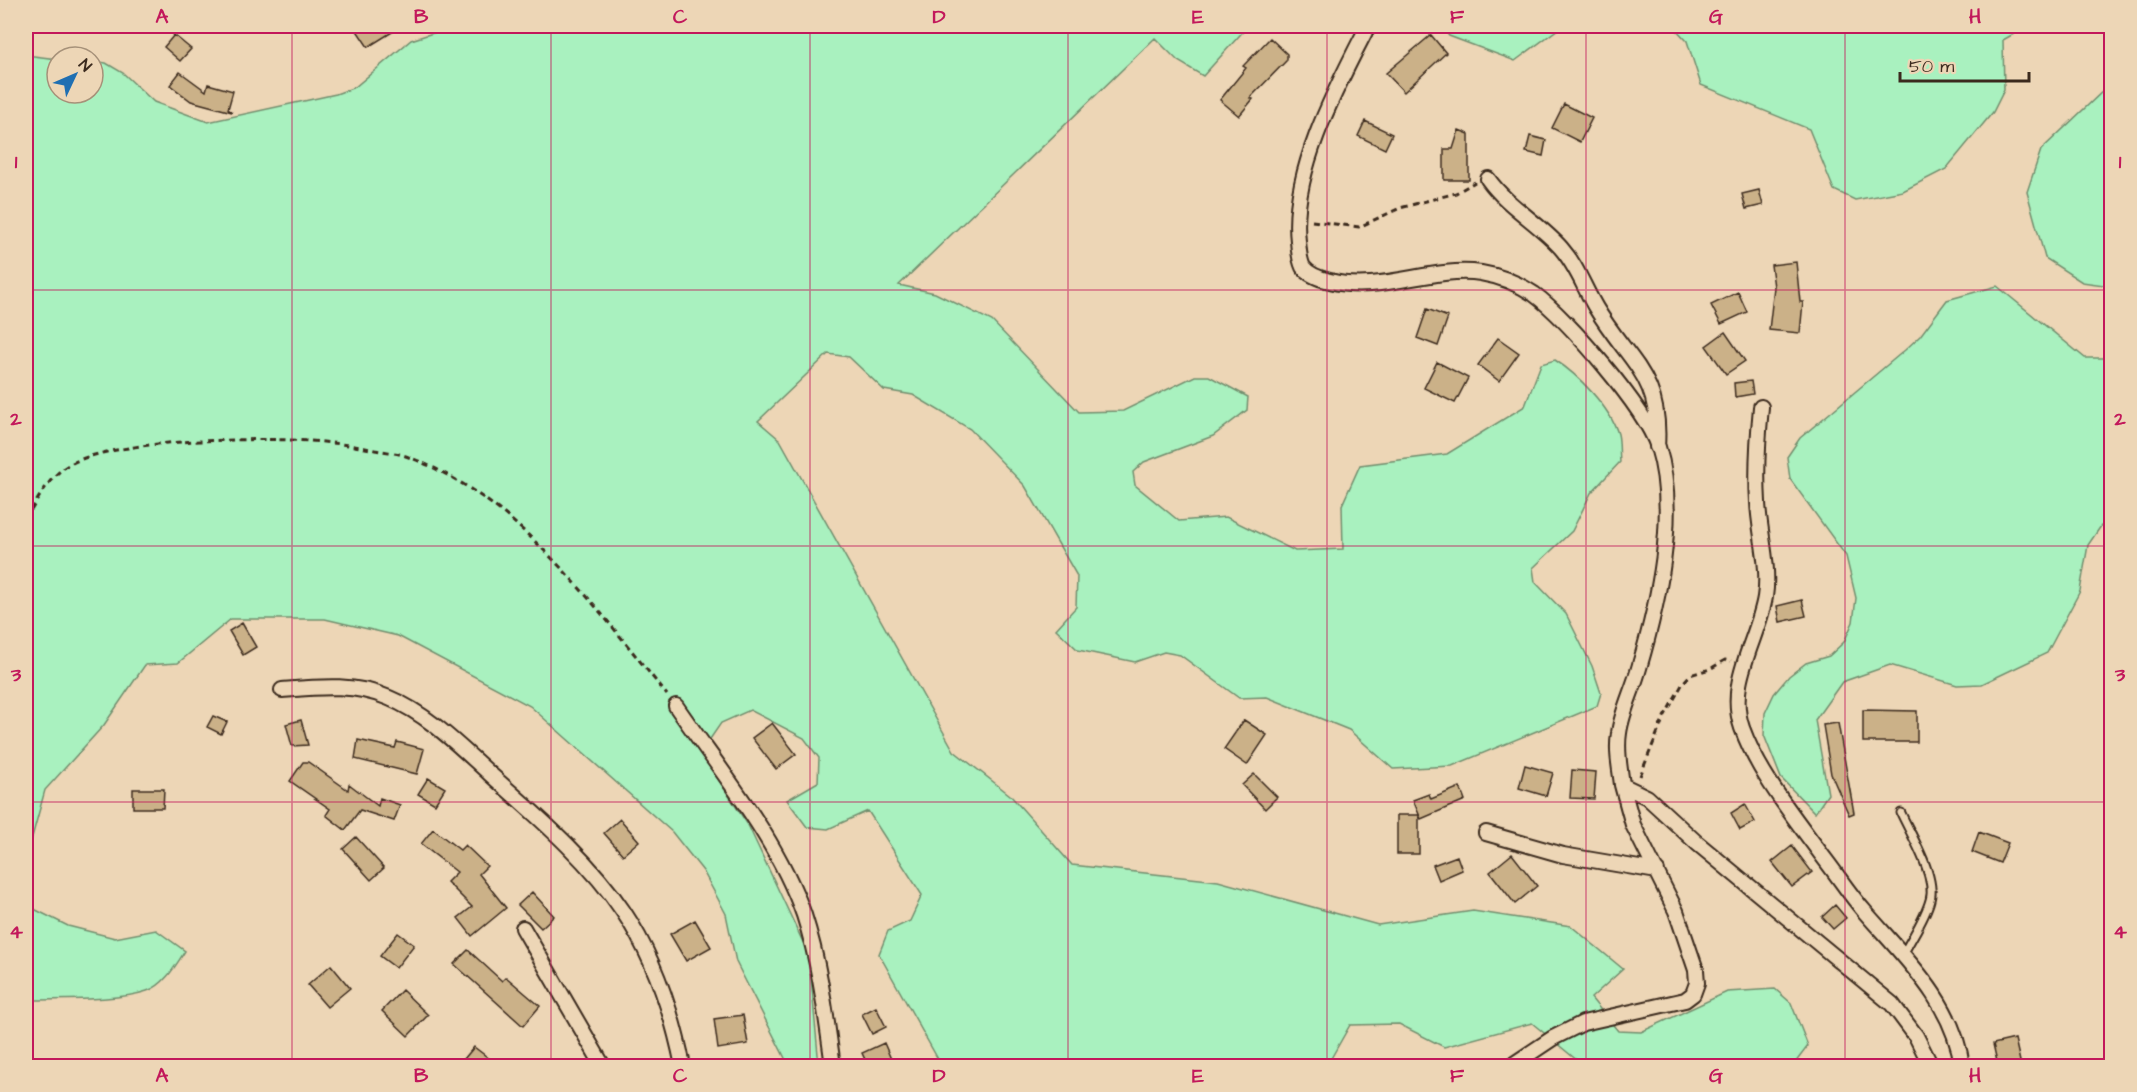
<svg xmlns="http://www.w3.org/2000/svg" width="2137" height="1092" viewBox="0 0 2137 1092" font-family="'Architects Daughter',sans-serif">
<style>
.green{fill:#a9f1bf;stroke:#728e6e;stroke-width:1.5}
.building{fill:#cbb188;stroke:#3b2a1e;stroke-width:1.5}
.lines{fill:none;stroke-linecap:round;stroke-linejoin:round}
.service-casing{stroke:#3b2a1e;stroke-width:11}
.minor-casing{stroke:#3b2a1e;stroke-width:18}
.path{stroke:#3b2a1e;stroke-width:3;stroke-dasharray:6 4.5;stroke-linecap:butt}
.service{stroke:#edd6b6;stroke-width:7}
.minor{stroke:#edd6b6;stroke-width:14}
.grid{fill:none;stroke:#c2185b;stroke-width:1.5;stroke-opacity:0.55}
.neatline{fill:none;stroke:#c2185b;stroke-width:2}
.grid-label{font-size:20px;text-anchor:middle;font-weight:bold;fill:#c2185b}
</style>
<rect width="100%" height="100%" fill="#edd6b6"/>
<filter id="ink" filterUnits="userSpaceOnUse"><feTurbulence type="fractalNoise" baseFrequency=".0167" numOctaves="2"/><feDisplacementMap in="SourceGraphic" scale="12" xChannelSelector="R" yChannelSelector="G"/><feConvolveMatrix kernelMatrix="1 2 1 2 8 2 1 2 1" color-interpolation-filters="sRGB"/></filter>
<g filter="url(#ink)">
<!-- green -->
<path class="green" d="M455,26H1248L1203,76L1178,61L1155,38L899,285L935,293L992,321L1079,412L1123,411L1195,376H1209L1248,397L1247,410L1213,436L1144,462L1133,472L1135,485L1179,521L1226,517L1295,551L1343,549L1342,505L1360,465L1447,454L1525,406L1541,364L1555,360C1577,374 1610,407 1618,434C1620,442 1619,453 1620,462L1591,493L1572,531L1533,568L1535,582L1566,614L1592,666L1601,693L1597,706L1452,766L1393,769L1349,730L1267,697L1239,698L1180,655L1164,652L1135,662L1078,650L1056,629L1076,607L1077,576L1025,486L970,429L913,395L884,390L849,357L828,354L758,421L780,440L954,751L1010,795L1072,865L1218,881L1378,925L1473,911L1571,926L1623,969L1591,998L1618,1031L1641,1032L1727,992L1775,989L1791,1003L1808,1046L1795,1063L1797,1066H1584L1532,1023L1444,1047L1399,1024L1350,1025L1329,1062L1330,1066H937L939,1061L879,954L888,931L910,921L922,895L868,811L828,829L807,827L787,800L818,782L819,758L804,738L750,710L721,723L708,742L710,767L748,825L809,955L819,1066H789L736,962L726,914L703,871L672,832L530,706L398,636L325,619H231L178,663L145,665L104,725L45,790L26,859V55L57,59V93H93V61L106,63L123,73L154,102L208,122L336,94L355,87L411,40Z
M1441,26H1562L1515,61L1449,36Z
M1673,26H2028L2003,40L2004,90L1993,112L1946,169L1903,191L1855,200L1834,190L1809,129L1701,85L1687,41Z
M2111,75V286L2082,282L2045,258L2027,192L2041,150L2106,88Z
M1997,286L2085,358H2111V524L2101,526L2088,545L2080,591L2047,653L1982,684L1957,685L1890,665L1842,682L1815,720L1828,794L1815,813L1781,778L1764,735L1765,713L1774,694L1789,676L1806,663L1829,656L1844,642L1853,622L1856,598L1846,556L1790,479L1787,457L1800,438L1905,350L1920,336L1947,300Z
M26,905L68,926L115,938L156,930L185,951C176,965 164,986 147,991C118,1001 63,999 31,1000L26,1002Z"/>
<!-- building -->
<path class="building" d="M354,26H402L368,47Z
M174,35L191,49L180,61L164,47Z
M1431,35L1446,53L1404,92L1386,73Z
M1270,38L1287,54V60L1250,98L1253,99L1239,116L1220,100L1246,68L1243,66Z
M180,72L206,91L208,84L233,91L228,109L232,112L191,101L170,85Z
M1564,104L1592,118L1580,142L1552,128Z
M1365,121L1392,134L1385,149L1358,136Z
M1459,130L1469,134V180H1444V149H1453Z
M1530,136L1546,140L1543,156L1526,152Z
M1759,190L1763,205L1746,209L1742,194Z
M1796,262L1800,302H1803L1800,333L1769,330L1774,287L1771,265Z
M1738,292L1747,312L1721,324L1711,305Z
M1427,309L1448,317L1438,346L1417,338Z
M1725,332L1745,361L1726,374L1706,346Z
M1498,338L1519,353L1499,381L1478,365Z
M1437,362L1468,378L1455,403L1424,388Z
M1751,381L1753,394L1735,397L1734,383Z
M1802,600L1806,616L1780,622L1777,606Z
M242,623L256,647L243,655L229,631Z
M1863,710L1917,711V742H1863Z
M213,716L227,722L221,734L207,727Z
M301,720L308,745L292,746L286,724Z
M1244,720L1267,735L1247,765L1224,749Z
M772,723L796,754L776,769L752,738Z
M1838,723L1854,813L1849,815L1831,774L1823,725Z
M358,740L395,748L397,742L424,749L417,774L355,759Z
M303,762H308L348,790L349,784L378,806L380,798L400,805L394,821L360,810L345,830L326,815L330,809L290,781Z
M1525,765L1553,773L1546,796L1519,788Z
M1572,770L1596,772L1594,799L1570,798Z
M1254,774L1277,797L1265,809L1242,785Z
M428,778L445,788L435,804L418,794Z
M1460,787L1465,800L1421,819L1413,800L1429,794L1431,799Z
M133,789H164L163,808H133Z
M1745,804L1755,822L1740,830L1731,813Z
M1397,815H1419V854H1397Z
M620,819L639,841L623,855L604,833Z
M433,829L460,850L465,845L487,866L479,874L506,908L472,936L458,918L472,907L447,882L457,872L421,844Z
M1979,832L2008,843L2000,863L1972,852Z
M356,837L384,868L371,880L343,849Z
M1792,846L1812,872L1792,887L1772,862Z
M1512,854L1537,886L1515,904L1490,872Z
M1457,856L1462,870L1439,880L1433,865Z
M532,892L554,916L541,928L518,905Z
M1835,905L1846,918L1833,929L1822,917Z
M695,920L711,947L686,961L670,934Z
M398,933L414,945L396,968L380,956Z
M468,950L502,981L506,977L540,1006L523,1026L454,964Z
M331,965L350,988L327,1007L308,985Z
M402,990L428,1015L408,1036L382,1011Z
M876,1007L886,1027L872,1034L862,1014Z
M743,1015L748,1044L718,1049L714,1019Z
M2015,1039L2021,1066H1998L1993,1044Z
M884,1043L894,1066H868L862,1053Z
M474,1047L499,1066H473L464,1059Z"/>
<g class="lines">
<!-- service casing -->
<g class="service-casing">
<path id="service" d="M1901,813C1911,835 1937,877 1930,900C1925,919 1911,938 1903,955"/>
</g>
<!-- minor casing -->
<g class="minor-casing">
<path id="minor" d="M1368,26C1337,86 1290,173 1298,241C1299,250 1299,259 1303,267C1309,275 1321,279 1330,281C1380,294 1431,266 1481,273C1499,276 1519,284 1534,294C1567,318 1645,408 1658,447C1679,514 1658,603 1639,668C1633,690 1622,711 1619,733C1616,751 1620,768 1622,785
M1488,179C1508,207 1539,223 1561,248C1577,266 1584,288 1596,308C1628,362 1662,375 1657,447
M1761,407C1758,438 1756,471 1758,502C1759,532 1770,566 1765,597C1758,640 1726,682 1742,728C1759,775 1795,818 1824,858C1838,876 1850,895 1865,912C1905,958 1954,1003 1962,1066
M282,690C319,687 354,683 389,698C428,714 460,747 490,774C537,816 588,859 623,911C654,957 672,1012 683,1066
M676,706C721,772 777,838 804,915C820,964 826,1016 833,1066
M1486,833L1563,855L1657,871
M523,928L603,1066
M1511,1066L1553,1038L1583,1023L1685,1000L1693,994L1697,983L1696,970L1676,911L1633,825L1622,785L1647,797L1697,843L1892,1004L1916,1036L1931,1066"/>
</g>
<!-- path -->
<path class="path" d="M1312,221L1359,227L1400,208L1456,193L1475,182
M26,519C37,501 48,478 67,466C93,449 167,442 200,441C259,439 316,437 375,450C387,452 400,453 411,458C518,499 597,608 667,695
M1640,776L1664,717L1683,683L1690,675L1710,669L1725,660L1731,661"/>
<!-- service -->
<use href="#service" class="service"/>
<!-- minor -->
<use href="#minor" class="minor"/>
</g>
</g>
<!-- grid -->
<path class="grid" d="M292,26V1066M551,26V1066M810,26V1066M1068,26V1066M1327,26V1066M1586,26V1066M1845,26V1066M26,290H2112M26,546H2112M26,802H2112"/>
<!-- margin -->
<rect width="2137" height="1092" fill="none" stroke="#edd6b6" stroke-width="66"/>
<!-- north arrow -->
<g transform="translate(75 75) rotate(46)"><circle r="28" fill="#edd6b6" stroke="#a69179" stroke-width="1.5"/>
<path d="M0-4.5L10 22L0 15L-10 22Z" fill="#1f6fb2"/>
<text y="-9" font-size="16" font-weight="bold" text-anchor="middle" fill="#3b2a1e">N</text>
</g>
<!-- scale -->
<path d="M1900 72v9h129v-9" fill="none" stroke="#3b2a1e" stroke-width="3"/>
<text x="1909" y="72" font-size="18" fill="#3b2a1e" stroke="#edd6b6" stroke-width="4.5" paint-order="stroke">50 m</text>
<rect x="33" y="33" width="2071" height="1026" class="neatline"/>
<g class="grid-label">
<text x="162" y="23">A</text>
<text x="421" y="23">B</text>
<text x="680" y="23">C</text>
<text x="939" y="23">D</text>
<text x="1198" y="23">E</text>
<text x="1457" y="23">F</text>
<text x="1716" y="23">G</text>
<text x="1975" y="23">H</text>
<text x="16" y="168">1</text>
<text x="2120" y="168">1</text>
<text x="16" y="425">2</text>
<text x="2120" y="425">2</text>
<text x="16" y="681">3</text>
<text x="2120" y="681">3</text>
<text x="16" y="938">4</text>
<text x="2120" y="938">4</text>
<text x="162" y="1082">A</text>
<text x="421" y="1082">B</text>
<text x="680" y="1082">C</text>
<text x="939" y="1082">D</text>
<text x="1198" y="1082">E</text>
<text x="1457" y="1082">F</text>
<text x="1716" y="1082">G</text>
<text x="1975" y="1082">H</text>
</g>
</svg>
